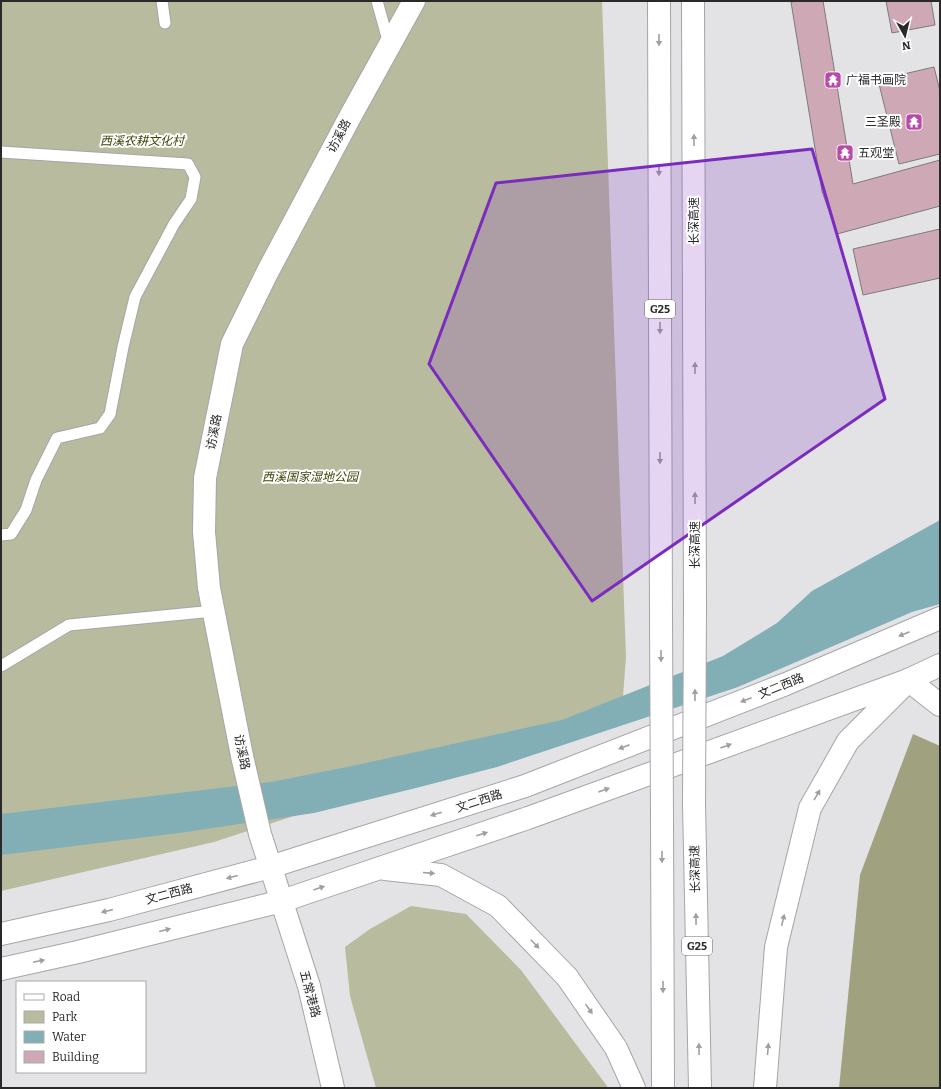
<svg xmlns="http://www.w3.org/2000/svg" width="941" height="1089" viewBox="0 0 941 1089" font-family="Bitter,'Noto Sans SC',serif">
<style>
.green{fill:#b8bb9e}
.forest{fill:#9fa17f}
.water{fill:#82aeb6}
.building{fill:#cfa8b6;stroke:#7c7a7a}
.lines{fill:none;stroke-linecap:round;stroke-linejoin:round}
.service-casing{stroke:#a5a5a8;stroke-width:13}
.minor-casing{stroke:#a5a5a8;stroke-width:24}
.tertiary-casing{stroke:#a5a5a8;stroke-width:24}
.secondary-casing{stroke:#a5a5a8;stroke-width:24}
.motorway-casing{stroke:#a5a5a8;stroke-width:24}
.service{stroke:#fff;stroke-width:11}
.minor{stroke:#fff;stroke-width:22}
.tertiary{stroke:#fff;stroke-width:22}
.secondary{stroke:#fff;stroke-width:22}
.motorway{stroke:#fff;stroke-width:22}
.motorway-bridge-casing{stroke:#a5a5a8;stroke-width:24;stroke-linecap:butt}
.motorway-bridge{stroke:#fff;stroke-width:22}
.oneway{fill:#9f9f9f}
.marked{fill:#7b2cbf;fill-opacity:0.2;stroke:#7b2cbf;stroke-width:3;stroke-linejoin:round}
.labels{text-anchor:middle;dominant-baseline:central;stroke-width:4;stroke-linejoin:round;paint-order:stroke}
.shield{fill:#fff;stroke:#69696a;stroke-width:1}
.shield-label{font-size:11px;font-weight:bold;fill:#29292a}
.poi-label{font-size:12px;fill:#29292a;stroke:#fff;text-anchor:start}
.street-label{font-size:12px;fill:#29292a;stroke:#fff}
.park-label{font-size:12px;font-style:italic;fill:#444508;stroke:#fff}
</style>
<rect width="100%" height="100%" fill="#e3e3e6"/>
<!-- green -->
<path class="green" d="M1,1H602L626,657L622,709L214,842L1,891Z
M411,906L466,914L521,970L607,1086V1088H376L350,996L345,947L370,929Z"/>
<!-- forest -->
<path class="forest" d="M913,734L940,746V1088H839L860,875Z"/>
<!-- water -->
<path class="water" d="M940,520V604L912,612L738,687L497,767L416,788L314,813L179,833L1,855V814L271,782L352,766L562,720L723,656L777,623L812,591Z"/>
<!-- building -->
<path class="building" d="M798,1H823L853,184L940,160V206L837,234L822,191L791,2Z
M886,1H931L935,25L892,33Z
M934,67L940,91V154L899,164L878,80Z
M940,229V278L863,295L853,249Z"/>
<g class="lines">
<!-- service casing -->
<g class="service-casing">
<path id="service" d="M162,1L165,23
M377,1L389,44
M1,152L188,164L195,177L191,199L174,224L135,297L123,347L110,414L100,428L57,438L36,480L26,510L11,534L1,535
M1,666L69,625L214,611"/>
</g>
<!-- minor casing -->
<g class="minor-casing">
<path id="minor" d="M908,680L940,705"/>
</g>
<!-- tertiary casing -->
<g class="tertiary-casing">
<path id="tertiary" d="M333,1088L309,986L260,834L242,756L209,588L204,532L205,478L232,344L268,271L351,115L414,1"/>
</g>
<!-- secondary casing -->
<g class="secondary-casing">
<path id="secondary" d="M385,869L441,875L498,906L567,977
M1,934L109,910L270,867L525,786L786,684L940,618
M1,969L78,952L282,901L528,818L908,680L940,665
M765,1088L776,947L810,808L848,741L904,685"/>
</g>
<!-- motorway casing -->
<g class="motorway-casing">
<path id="motorway" d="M659,1L661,617
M693,1L695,607
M694,804L700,1088
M662,818L663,1088
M567,977L616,1048L634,1088"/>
</g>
<!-- service -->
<use href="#service" class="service"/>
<!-- minor -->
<use href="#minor" class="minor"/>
<!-- tertiary -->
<use href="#tertiary" class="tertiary"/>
<!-- secondary -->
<use href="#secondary" class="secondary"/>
<!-- motorway -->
<use href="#motorway" class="motorway"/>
<!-- motorway-bridge casing -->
<g class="motorway-bridge-casing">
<path id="motorway-bridge" d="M661,617L662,818
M694,804L695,607"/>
</g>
<!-- motorway-bridge -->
<use href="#motorway-bridge" class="motorway-bridge"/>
</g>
<!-- one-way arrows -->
<defs><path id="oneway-solid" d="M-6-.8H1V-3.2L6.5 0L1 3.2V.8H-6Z"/></defs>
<g class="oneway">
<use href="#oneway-solid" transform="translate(659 40) rotate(90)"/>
<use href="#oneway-solid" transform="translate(694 140) rotate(-90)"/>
<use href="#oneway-solid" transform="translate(659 170) rotate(90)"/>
<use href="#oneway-solid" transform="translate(660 328) rotate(90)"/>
<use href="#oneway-solid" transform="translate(695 368) rotate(-90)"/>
<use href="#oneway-solid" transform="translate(660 458) rotate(90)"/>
<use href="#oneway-solid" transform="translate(695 498) rotate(-90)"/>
<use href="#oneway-solid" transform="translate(904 634) rotate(157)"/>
<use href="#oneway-solid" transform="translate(661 656) rotate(90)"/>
<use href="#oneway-solid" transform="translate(695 695) rotate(-90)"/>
<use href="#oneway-solid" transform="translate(746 700) rotate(159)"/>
<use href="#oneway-solid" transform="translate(726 746) rotate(-20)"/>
<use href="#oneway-solid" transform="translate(624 747) rotate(159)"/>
<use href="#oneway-solid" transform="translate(604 790) rotate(-20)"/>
<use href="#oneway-solid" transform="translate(817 795) rotate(-60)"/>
<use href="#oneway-solid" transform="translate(436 814) rotate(162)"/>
<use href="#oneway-solid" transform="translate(482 834) rotate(-18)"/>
<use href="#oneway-solid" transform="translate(662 857) rotate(90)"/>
<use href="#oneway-solid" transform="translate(429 873) rotate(5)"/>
<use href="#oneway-solid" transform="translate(232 877) rotate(165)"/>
<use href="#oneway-solid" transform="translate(319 888) rotate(-19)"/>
<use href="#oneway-solid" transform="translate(107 911) rotate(167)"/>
<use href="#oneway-solid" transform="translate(696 919) rotate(-91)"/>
<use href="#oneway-solid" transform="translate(783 920) rotate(-77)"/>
<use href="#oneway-solid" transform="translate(165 930) rotate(-14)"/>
<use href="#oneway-solid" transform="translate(535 944) rotate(46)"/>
<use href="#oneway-solid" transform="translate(39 961) rotate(-12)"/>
<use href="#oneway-solid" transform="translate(663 987) rotate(90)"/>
<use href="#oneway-solid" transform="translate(589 1009) rotate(55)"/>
<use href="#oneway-solid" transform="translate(699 1049) rotate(-91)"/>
<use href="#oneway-solid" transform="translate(768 1049) rotate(-85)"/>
</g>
<!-- marked area -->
<path class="marked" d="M812,149L885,399L592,601L429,364L496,183Z"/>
<!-- icons -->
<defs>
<g id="temple-square" transform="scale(0.9)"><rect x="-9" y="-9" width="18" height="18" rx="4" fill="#b749a7" stroke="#fff"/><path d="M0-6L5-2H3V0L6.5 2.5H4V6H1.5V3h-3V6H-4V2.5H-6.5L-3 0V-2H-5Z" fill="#fff"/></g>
</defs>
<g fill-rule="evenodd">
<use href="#temple-square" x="833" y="80"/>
<use href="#temple-square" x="914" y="122"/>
<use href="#temple-square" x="845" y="153"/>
</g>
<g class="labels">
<!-- shield labels -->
<g class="shield">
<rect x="645" y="300" width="30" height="18" rx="3"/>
<rect x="682" y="937" width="30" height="18" rx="3"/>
</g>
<g class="shield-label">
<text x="660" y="309">G25</text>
<text x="697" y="946">G25</text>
</g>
<!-- poi labels -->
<g class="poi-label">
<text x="846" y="80">广福书画院</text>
<text x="901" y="122" text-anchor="end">三圣殿</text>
<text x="858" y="153">五观堂</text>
</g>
<!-- street labels -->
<g class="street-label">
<text transform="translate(339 136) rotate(-62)">访溪路</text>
<text transform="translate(694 221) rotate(-90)">长深高速</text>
<text transform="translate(214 432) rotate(-79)">访溪路</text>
<text transform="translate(695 545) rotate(-90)">长深高速</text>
<text transform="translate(781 686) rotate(-22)">文二西路</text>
<text transform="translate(242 752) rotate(78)">访溪路</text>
<text transform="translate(479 801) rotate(-18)">文二西路</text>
<text transform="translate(695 869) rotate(-91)">长深高速</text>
<text transform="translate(169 894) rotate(-15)">文二西路</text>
<text transform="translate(310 994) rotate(75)">五常港路</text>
</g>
<!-- park labels -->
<g class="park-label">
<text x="142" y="141">西溪农耕文化村</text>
<text x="310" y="477">西溪国家湿地公园</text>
</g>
</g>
<!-- border -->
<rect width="941" height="1089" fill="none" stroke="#29292a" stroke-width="4"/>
<!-- legend -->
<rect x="16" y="981" width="130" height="92" fill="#ffffff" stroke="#a9a9aa"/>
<rect x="24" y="994" width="20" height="6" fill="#ffffff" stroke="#a9a9aa"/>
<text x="52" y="1001" font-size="12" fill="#29292a">Road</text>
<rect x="24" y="1011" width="20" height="12" fill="#b8bb9e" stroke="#a9a9aa"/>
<text x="52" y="1021" font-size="12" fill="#29292a">Park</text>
<rect x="24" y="1031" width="20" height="12" fill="#82aeb6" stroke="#a9a9aa"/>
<text x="52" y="1041" font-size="12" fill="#29292a">Water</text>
<rect x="24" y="1051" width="20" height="12" fill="#cfa8b6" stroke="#a9a9aa"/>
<text x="52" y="1061" font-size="12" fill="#29292a">Building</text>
<!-- north arrow -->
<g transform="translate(905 36) rotate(172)" stroke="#ffffff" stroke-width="3" paint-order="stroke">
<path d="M0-3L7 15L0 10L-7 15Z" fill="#29292a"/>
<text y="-6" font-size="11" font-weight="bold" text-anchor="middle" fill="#29292a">N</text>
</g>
</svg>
